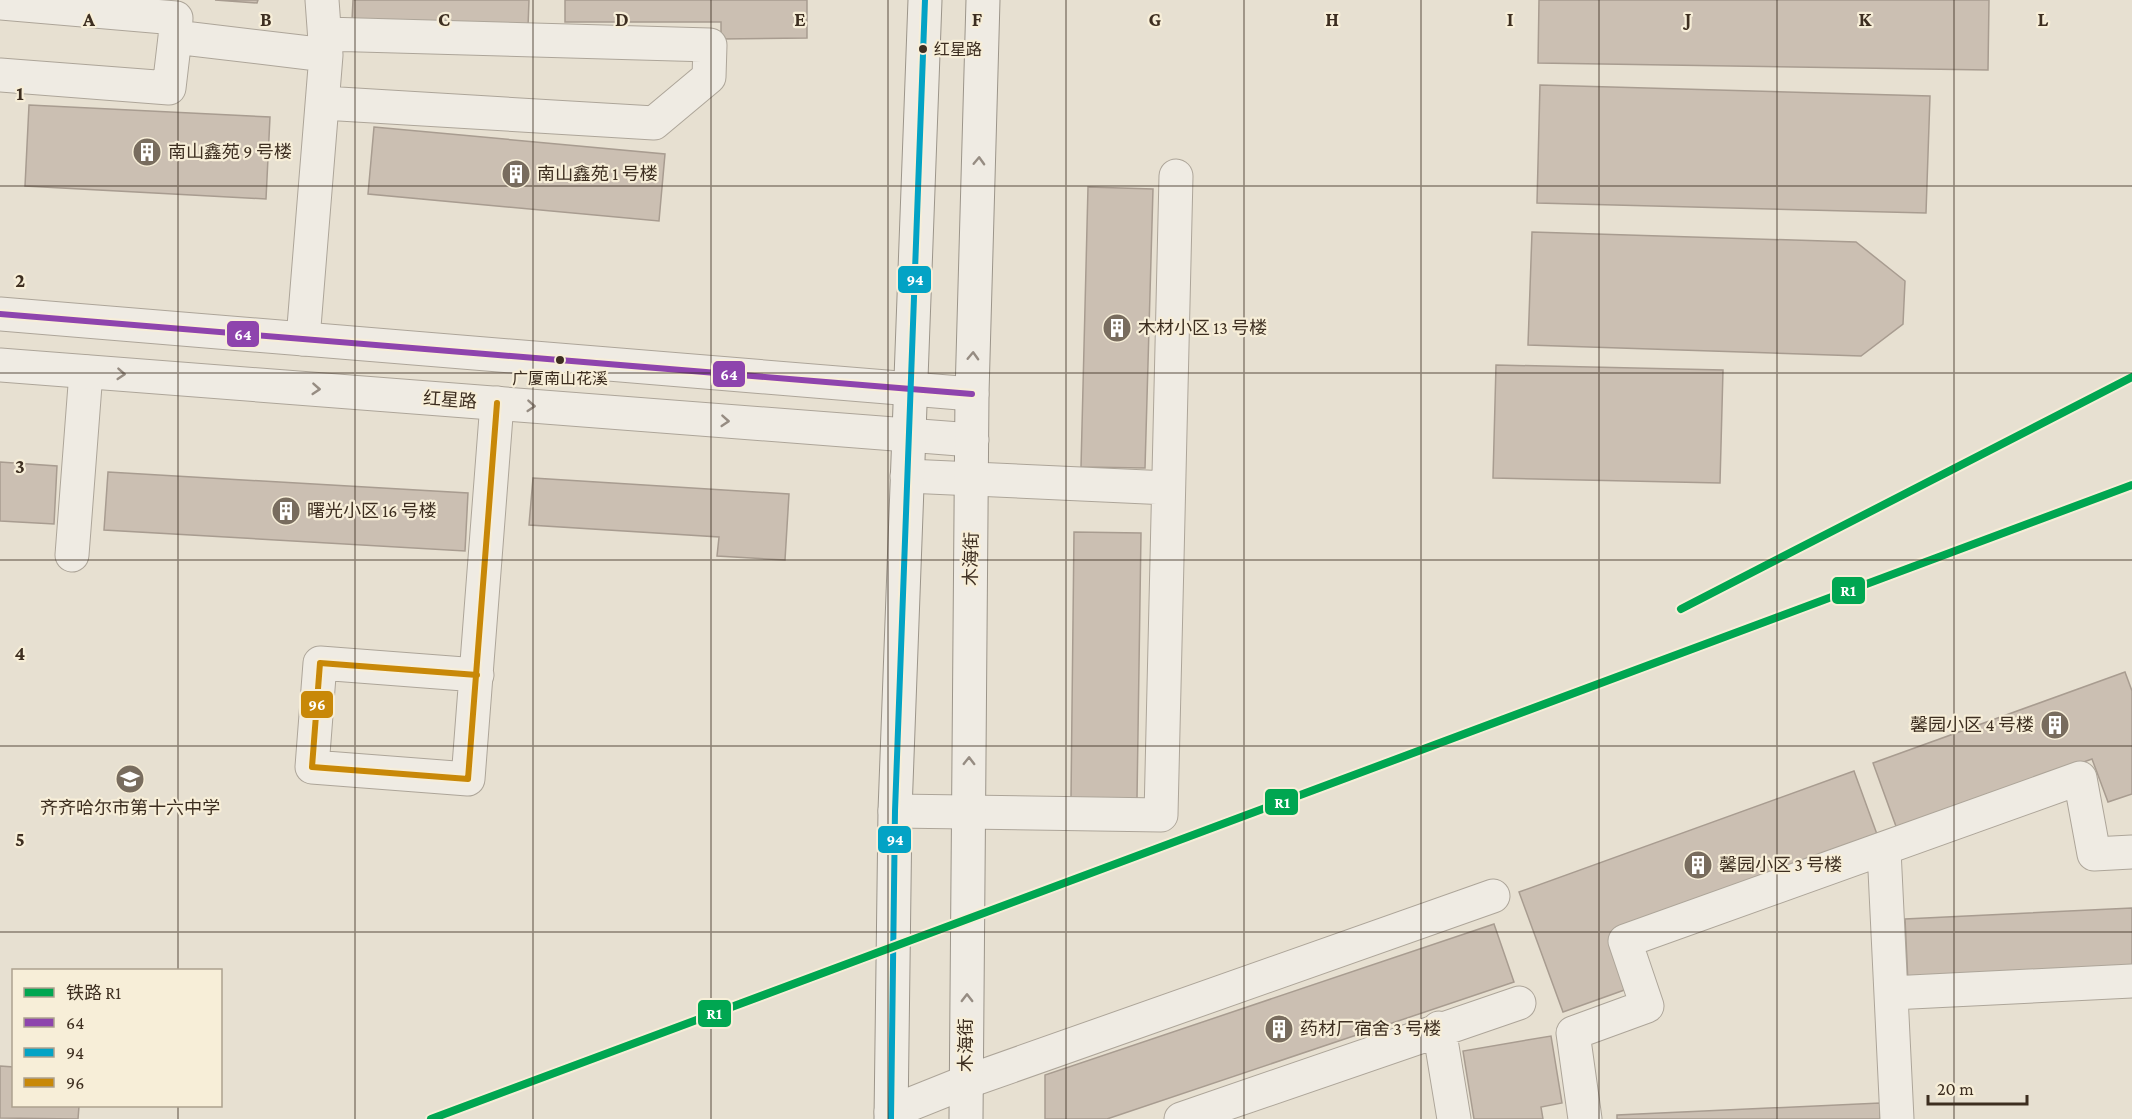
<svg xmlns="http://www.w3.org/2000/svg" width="2132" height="1119" viewBox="0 0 2132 1119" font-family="'Crimson Pro','Noto Sans SC',serif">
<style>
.building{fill:#cbbfb2;stroke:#a89c90;stroke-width:1.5}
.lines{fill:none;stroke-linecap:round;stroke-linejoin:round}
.minor-casing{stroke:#ada599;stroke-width:35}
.tertiary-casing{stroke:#ada599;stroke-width:35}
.secondary-casing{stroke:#9c958a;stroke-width:35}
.minor{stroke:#efebe3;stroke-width:33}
.tertiary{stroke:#efebe3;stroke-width:33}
.secondary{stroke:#efebe3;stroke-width:33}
.bus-1-casing{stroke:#f7eed8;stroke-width:10}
.bus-2-casing{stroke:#f7eed8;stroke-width:10}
.bus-3-casing{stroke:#f7eed8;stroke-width:10}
.bus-1{stroke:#8e44ad;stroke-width:6}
.bus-2{stroke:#03a3c5;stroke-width:6}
.bus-3{stroke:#c88808;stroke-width:6}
.rail-1-casing{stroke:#f7eed8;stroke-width:12}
.rail-1{stroke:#00a651;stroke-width:8}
.oneway{stroke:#968c82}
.grid{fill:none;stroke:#3d2e20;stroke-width:1.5;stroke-opacity:0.55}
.bus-dot{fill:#3d2e20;stroke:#f7eed8;stroke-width:2}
.labels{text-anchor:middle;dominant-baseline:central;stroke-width:4.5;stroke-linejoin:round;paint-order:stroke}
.bus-label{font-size:16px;fill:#3d2e20;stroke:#f7eed8;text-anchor:start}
.poi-label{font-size:18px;fill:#3d2e20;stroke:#f7eed8;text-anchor:start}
.street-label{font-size:18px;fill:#3d2e20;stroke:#f7eed8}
.grid-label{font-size:20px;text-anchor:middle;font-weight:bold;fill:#3d2e20;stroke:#f7eed8;stroke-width:4.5;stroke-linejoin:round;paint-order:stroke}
.line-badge{stroke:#f7eed8;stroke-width:2}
.badge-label{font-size:16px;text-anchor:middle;font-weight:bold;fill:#fff}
</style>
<rect width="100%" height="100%" fill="#e7e0d1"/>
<!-- building -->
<path class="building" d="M215,0H258L257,3Z
M353,0H529L528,27L352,21Z
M565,0H807V38L721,39V22H565Z
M1539,0H1989L1988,70L1538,63Z
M1540,85L1930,96L1926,213L1537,203Z
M29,105L270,117L266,199L25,186Z
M374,127L665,154L659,221L368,194Z
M1088,187L1153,189L1145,468L1081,467Z
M1532,232L1856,242L1905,281L1903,324L1861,356L1528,345Z
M1496,365L1723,370L1720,483L1493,478Z
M0,462L57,466L54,524L0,521Z
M108,472L468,493L465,551L104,530Z
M533,478L789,494L785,560L717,556L719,537L529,525Z
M1074,532L1141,533L1137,799L1071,798Z
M2125,672L2132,691V794L2108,802L2092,759L1897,829L1873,763Z
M1854,771L1878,837L1611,934L1630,988L1563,1012L1519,892Z
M2132,908V973L1908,984L1905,919Z
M1494,924L1514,982L1107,1119H1045V1075Z
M1551,1036L1562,1103L1541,1107L1543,1119H1474L1463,1051Z
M0,1066L14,1067V1106H79L78,1119L0,1118Z
M1880,1103V1119H1617V1115Z"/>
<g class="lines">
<!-- minor casing -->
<g class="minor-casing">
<path id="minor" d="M0,3L176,18L175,37
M0,75L169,88L175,37L326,55
M323,103L654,123L709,77L710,45L325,34
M303,339L326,55L322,0
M907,476L1168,488
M72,555L86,372
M477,675L320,663L312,767L468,779L497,403
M895,811L1161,815L1176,176
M1884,850L1897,1119
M1891,993L2132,981
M1439,1028L1454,1119
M891,1112L966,1082L1493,896
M1181,1119L1519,1003
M1585,1119L1573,1033L1647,1006L1625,941L2080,778L2094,854L2132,852"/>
</g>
<!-- tertiary casing -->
<g class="tertiary-casing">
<path id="tertiary" d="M0,314L972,394
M0,365L972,440"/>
</g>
<!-- secondary casing -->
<g class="secondary-casing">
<path id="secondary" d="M891,1119L895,811L925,0
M966,1119L972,394L983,0"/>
</g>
<!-- minor -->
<use href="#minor" class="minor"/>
<!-- tertiary -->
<use href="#tertiary" class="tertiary"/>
<!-- secondary -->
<use href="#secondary" class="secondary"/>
<!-- bus-1 casing -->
<g class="bus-1-casing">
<path id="bus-1" d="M0,314L972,394"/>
</g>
<!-- bus-2 casing -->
<g class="bus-2-casing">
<path id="bus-2" d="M891,1119L895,811L925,0"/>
</g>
<!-- bus-3 casing -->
<g class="bus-3-casing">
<path id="bus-3" d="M477,675L320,663L312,767L468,779L497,403"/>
</g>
<!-- bus-1 -->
<use href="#bus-1" class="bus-1"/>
<!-- bus-2 -->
<use href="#bus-2" class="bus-2"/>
<!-- bus-3 -->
<use href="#bus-3" class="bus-3"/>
<!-- rail-1 casing -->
<g class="rail-1-casing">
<path id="rail-1" d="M1681,609L2132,377
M431,1119L2132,485"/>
</g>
<!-- rail-1 -->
<use href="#rail-1" class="rail-1"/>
</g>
<!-- one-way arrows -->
<defs><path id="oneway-chevron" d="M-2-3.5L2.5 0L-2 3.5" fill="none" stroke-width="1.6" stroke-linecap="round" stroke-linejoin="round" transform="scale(1.5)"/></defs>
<g class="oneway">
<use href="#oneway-chevron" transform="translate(979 161) rotate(-88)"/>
<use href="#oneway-chevron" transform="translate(973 356) rotate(-88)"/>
<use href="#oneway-chevron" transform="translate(121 374) rotate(4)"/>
<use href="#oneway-chevron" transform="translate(316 389) rotate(4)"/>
<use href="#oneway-chevron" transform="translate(531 406) rotate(4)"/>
<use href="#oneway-chevron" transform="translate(725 421) rotate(4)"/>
<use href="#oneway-chevron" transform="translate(969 761) rotate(-89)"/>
<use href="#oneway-chevron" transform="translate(967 998) rotate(-90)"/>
</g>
<!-- grid -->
<path class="grid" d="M178,0V970M355,0V1119M533,0V1119M711,0V1119M888,0V1119M1066,0V1119M1244,0V1119M1421,0V1119M1599,0V1119M1777,0V1119M1954,0V1119M0,186H2132M0,373H2132M0,560H2132M0,746H2132M0,932H2132M178,1106V1119"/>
<!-- icons -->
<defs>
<g id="building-disc" transform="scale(1.5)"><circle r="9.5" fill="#786c5e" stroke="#f7eed8"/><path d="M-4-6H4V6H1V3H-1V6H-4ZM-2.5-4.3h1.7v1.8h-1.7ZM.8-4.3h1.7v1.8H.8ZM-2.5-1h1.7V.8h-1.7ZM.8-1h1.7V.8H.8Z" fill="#fff"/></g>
<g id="school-disc" transform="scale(1.5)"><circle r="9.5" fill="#786c5e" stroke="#f7eed8"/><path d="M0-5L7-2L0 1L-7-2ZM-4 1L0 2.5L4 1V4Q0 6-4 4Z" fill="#fff"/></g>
</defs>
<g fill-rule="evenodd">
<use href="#building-disc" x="147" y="152"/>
<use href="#building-disc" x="516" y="174"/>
<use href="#building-disc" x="1117" y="328"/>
<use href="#building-disc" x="286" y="511"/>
<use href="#building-disc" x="2055" y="725"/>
<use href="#school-disc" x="130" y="779"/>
<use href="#building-disc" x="1698" y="865"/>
<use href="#building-disc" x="1279" y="1029"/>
</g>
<!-- markers -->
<g class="bus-dot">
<circle cx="923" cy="49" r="5"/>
<circle cx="560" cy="360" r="5"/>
</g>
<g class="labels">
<!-- bus labels -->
<g class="bus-label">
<text x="934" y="49">红星路</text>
<text x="560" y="378" text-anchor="middle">广厦南山花溪</text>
</g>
<!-- poi labels -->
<g class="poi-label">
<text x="168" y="152">南山鑫苑 9 号楼</text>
<text x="537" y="174">南山鑫苑 1 号楼</text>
<text x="1138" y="328">木材小区 13 号楼</text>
<text x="307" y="511">曙光小区 16 号楼</text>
<text x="2034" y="725" text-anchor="end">馨园小区 4 号楼</text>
<text x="130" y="808" text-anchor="middle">齐齐哈尔市第十六中学</text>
<text x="1719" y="865">馨园小区 3 号楼</text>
<text x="1300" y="1029">药材厂宿舍 3 号楼</text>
</g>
<!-- street labels -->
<g class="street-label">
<text transform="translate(450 400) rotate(4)">红星路</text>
<text transform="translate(971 559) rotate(-89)">木海街</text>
<text transform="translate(966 1045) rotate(-90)">木海街</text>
</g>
</g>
<g class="grid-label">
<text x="89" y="26">A</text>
<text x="266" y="26">B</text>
<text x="444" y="26">C</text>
<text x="622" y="26">D</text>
<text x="800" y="26">E</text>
<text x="977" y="26">F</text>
<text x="1155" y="26">G</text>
<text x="1332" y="26">H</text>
<text x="1510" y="26">I</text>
<text x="1688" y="26">J</text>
<text x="1865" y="26">K</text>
<text x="2043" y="26">L</text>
<text x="20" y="100">1</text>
<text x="20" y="287">2</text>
<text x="20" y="473">3</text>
<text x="20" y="660">4</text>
<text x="20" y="846">5</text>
</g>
<g class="line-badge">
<rect x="897" y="265" width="35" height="29" rx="6" fill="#03a3c5"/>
<rect x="226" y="320" width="34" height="28" rx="6" fill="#8e44ad"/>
<rect x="712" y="360" width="34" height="28" rx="6" fill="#8e44ad"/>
<rect x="1831" y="576" width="35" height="29" rx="6" fill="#00a651"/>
<rect x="300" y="690" width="34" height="29" rx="6" fill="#c88808"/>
<rect x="1264" y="788" width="35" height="28" rx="6" fill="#00a651"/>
<rect x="877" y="825" width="35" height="29" rx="6" fill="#03a3c5"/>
<rect x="697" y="999" width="35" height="29" rx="6" fill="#00a651"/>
</g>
<g class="badge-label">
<text x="915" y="285">94</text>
<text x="243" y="340">64</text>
<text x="729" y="380">64</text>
<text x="1848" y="596">R1</text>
<text x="317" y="710">96</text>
<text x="1282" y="808">R1</text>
<text x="895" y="845">94</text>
<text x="714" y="1019">R1</text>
</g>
<!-- legend -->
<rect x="12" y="969" width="210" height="138" fill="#f7eed8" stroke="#ada18e" stroke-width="1.5"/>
<rect x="24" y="988" width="30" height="9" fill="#00a651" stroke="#ada18e" stroke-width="1.5"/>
<text x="66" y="999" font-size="18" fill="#3d2e20">铁路 R1</text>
<rect x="24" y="1018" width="30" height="9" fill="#8e44ad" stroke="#ada18e" stroke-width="1.5"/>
<text x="66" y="1029" font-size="18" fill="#3d2e20">64</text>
<rect x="24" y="1048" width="30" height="9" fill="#03a3c5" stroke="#ada18e" stroke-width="1.5"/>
<text x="66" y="1059" font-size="18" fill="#3d2e20">94</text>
<rect x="24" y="1078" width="30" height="9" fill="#c88808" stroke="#ada18e" stroke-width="1.5"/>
<text x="66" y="1089" font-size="18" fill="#3d2e20">96</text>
<!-- scale -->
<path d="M1928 1095v9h99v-9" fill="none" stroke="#3d2e20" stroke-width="3"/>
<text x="1937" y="1095" font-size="18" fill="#3d2e20" stroke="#f7eed8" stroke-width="4.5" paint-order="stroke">20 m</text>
</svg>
